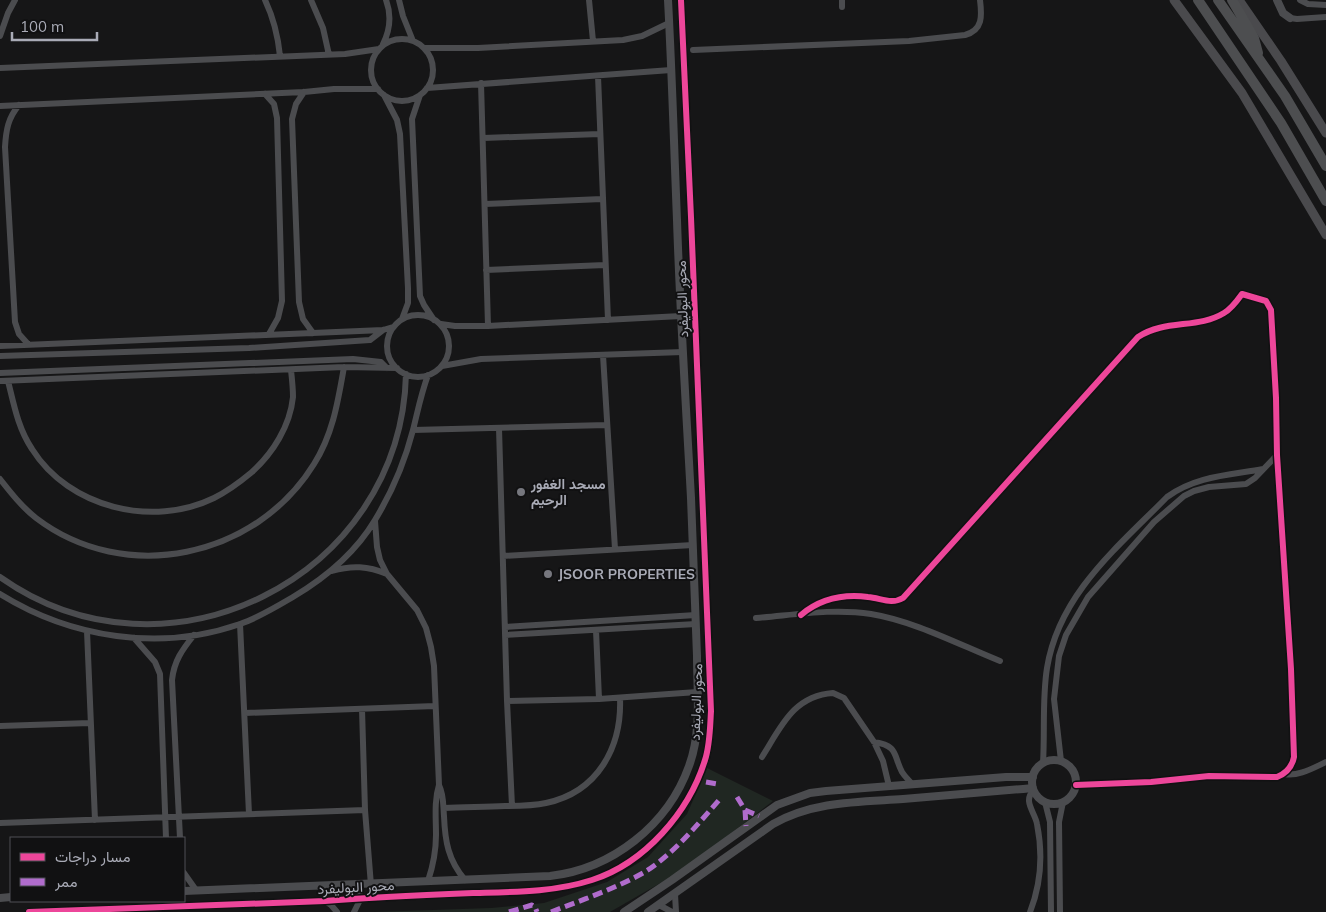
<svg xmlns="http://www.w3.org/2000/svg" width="1326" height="912" viewBox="0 0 1326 912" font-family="Mulish,Vazirmatn,sans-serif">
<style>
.green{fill:#202722}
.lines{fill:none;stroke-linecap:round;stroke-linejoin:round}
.minor{stroke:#4b4c4f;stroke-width:6}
.tertiary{stroke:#4b4c4f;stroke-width:8}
.secondary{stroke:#4a4a4d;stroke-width:9}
.trunk{stroke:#4d4e50;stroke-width:10}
.quiet{stroke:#b06ccc;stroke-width:5;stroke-dasharray:10 5;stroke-linecap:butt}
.cycleway-casing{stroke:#111112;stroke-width:9}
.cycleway{stroke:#ed469a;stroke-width:6}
.poi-dot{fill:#76777e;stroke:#111112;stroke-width:2}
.labels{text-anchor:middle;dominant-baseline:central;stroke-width:4;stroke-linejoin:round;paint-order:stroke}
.street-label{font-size:14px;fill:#a9abb6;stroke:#111112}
.poi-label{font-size:14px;font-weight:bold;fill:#a9abb6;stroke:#111112;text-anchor:start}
</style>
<rect width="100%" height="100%" fill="#161617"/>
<!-- green -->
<path class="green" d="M707,768L773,801L683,870L610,912H374L491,908L544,903L607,882L648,857L687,814Z"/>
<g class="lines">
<!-- minor -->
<path class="minor" d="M265,0C274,19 278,36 280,56
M311,0L323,28L329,55
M399,0L403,16L413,41
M589,0L593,41
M842,0V7
M1300,0L1308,4L1326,5
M1290,18L1297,19L1326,17
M0,36L8,13L15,0
M371 70a31 31 0 1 1 62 0a31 31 0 1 1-62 0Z
M383,44C390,30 392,16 386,0
M424,48H478L623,40L642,36L669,23
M693,50L909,41L965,35C983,30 982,16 980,0
M0,68L345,54L379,49
M598,76L608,320
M481,83L488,326
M427,88L671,70
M304,92L296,104L292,119L299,302L303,319L313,333
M265,94L274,104L277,118L282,301L278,318L269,334
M384,95L397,120L400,134L408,288V303L402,319
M420,95L412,119L420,296L424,305L434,320
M19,105C8,118 6,130 5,147L15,322L19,334L28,344
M0,106L304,92L334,89H378
M483,138L600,134
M485,204L602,199
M486,270L605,265
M387 346a31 31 0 1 1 62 0a31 31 0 1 1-62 0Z
M441,324L455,326H488L681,316
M0,346L383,330L393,327
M603,355L615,549
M0,356L249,348L370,340L383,330
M442,366L481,359L683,352
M0,373L353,359L381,362L387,368
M0,381L344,367L397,368
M8,381C14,405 18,428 32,449C69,508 153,528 214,498C228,491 240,482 252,472C273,453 290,426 293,397C293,388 292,379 291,370
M499,428L507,701L512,806
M413,430L607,425
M0,479C11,493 22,507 36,518C125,586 256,558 314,464C333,434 338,401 344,367
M375,521L377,547L380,560L387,574L417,610L426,628L431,647L434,666L439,785C434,801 436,818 436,835C436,851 433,866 428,881
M503,556L693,545
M332,571C352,565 368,566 387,574
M0,577C166,695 401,578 406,374
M0,594C71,638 160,652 240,624C258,618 276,607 293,597C325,578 356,552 375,520C392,492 405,461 413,430C418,410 421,394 428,375
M801,615C820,599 844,594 868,597C881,598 891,605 903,598L1138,337C1165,319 1198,329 1224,313C1231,309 1237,301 1242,294L1266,301L1271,310L1276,398L1277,455L1291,669L1294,757C1292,767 1287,773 1277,777L1209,776L1151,782L1076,785
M756,618C794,615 833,608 871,614C914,621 960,645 1000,661
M240,624L249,814
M505,627L696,615
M596,630L599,699
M87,631L95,820
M505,635L696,624
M134,638L155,662L160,674L166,838
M507,701L599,699L697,692
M362,709L365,810L372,898
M245,713L435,706
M0,726L90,723
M874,742C899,746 893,755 902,772C905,777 909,780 912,784
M762,757C781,727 793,696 833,693L844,698L874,742L883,761L889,786
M1061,761L1054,699L1059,656L1066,635L1088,597L1154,522L1184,496L1194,491L1209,487L1246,484L1255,478L1277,455
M1043,763C1045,732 1042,699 1047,668C1059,594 1118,547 1167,497C1195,476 1230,475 1263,469
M1284,774C1298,777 1313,768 1326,762
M439,785C444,795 443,805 444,816C445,841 448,860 465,880
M1045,802L1050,822L1051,912
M444,808C464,807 484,807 505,806C519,806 533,806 546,803C598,792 622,747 620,698
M0,823L365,810
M180,838L172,680C174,661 182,650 194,635
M184,873L196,890
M675,894L676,912
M325,901L331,905L337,912
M659,905L672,912
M354,912L359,902L360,884
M1030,912C1041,884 1043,854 1037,824C1035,812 1022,801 1034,790
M1060,912L1059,822L1063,802"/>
<!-- tertiary -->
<path class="tertiary" d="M1277,0L1283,13L1290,18
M1032 782a22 22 0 1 1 44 0a22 22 0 1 1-44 0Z
M184,891L550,876C612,869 668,825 689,766C702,731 697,693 697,656C695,604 693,551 691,498C686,406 680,313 677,220C674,147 672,73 668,0
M0,898L11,897
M29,912L325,901C375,897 426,895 476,893C515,892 555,892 592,880C645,863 689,812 705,760C710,745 710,727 711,711L691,217L681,0
M624,912L672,880L777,805L810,793L826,791L1006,777H1033
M648,912L773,824C813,801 859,802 903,799C947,795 990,792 1033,788"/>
<!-- secondary -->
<path class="secondary" d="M1174,0L1242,93L1326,235
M1239,0L1281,61L1326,133"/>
<!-- trunk -->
<path class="trunk" d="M1198,0L1281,123L1326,201
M1218,0L1285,96L1326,166
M1232,0L1254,38L1258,53"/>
<!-- quiet -->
<path class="quiet" d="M706,782L717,784
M737,797L745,810L759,816
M745,810L746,826
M509,912L532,905L535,907L537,912
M551,912C582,900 614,889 643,873C673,855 697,825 720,799"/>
<!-- cycleway casing -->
<g class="cycleway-casing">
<path id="cycleway" d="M801,615C820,599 844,594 868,597C881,598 891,605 903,598L1138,337C1165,319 1198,329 1224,313C1231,309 1237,301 1242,294L1266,301L1271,310L1276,398L1277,455L1291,669L1294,757C1292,767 1287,773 1277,777L1209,776L1151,782L1076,785
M29,912L325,901C375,897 426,895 476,893C515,892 555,892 592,880C645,863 689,812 705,760C710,745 710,727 711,711L691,217L681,0"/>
</g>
<!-- cycleway -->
<use href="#cycleway" class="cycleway"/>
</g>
<!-- markers -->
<g class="poi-dot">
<circle cx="521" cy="492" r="5"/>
<circle cx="548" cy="574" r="5"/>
</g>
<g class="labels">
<!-- street labels -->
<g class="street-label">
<text transform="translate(682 299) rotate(-92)">محور البوليفرد</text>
<text transform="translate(696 702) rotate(-88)">محور البوليفرد</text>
<text transform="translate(356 887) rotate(-3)">محور البوليفرد</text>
</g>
<!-- poi labels -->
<g class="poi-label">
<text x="531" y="484">مسجد الغفور<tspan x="531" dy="16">الرحيم</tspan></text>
<text x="558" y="574">JSOOR PROPERTIES</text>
</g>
</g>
<!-- legend -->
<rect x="10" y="837" width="175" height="65" fill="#111112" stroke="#4e4f54"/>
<rect x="20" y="853" width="25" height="8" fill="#ed469a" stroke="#4e4f54"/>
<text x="55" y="862" font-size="15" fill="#a9abb6">مسار دراجات</text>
<rect x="20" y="878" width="25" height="8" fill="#b06ccc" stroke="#4e4f54"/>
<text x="55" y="887" font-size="15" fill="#a9abb6">ممر</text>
<!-- scale -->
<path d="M12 32v8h85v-8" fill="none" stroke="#a9abb6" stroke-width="2.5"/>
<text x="20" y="32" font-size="15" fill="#a9abb6" stroke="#111112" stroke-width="4" paint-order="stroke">100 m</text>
</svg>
